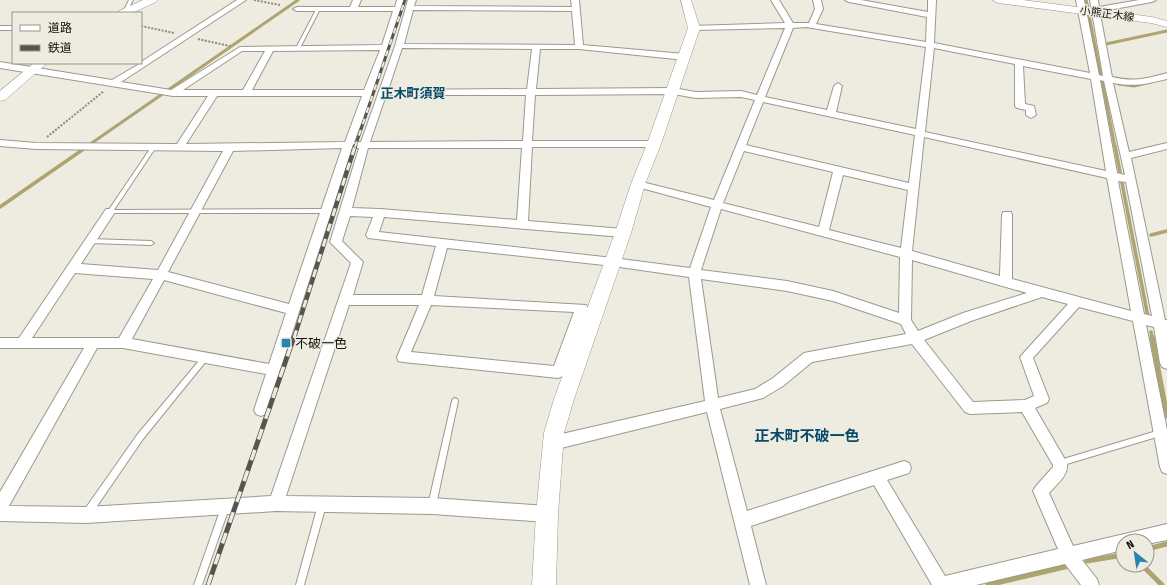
<svg xmlns="http://www.w3.org/2000/svg" width="1167" height="585" viewBox="0 0 1167 585" font-family="'Fira Sans Condensed','Noto Sans JP',sans-serif">
<style>
.lines{fill:none;stroke-linecap:round;stroke-linejoin:round}
.stream-far2{stroke:#ada470;stroke-width:3}
.stream-far1{stroke:#ada470;stroke-width:3.5}
.stream{stroke:#ada470;stroke-width:5}
.lane-casing{stroke:#9b998e;stroke-width:2}
.street-casing{stroke:#9b998e;stroke-width:2}
.secondary-casing{stroke:#9b998e;stroke-width:1}
.path{stroke:#8c8b82;stroke-width:2;stroke-dasharray:2 1.5;stroke-linecap:butt}
.lane{fill:#fff;fill-rule:evenodd}
.street{fill:#fff;fill-rule:evenodd}
.secondary{fill:#fff;fill-rule:evenodd}
.rail-far2-casing{stroke:#56554f;stroke-width:3}
.rail-far1-casing{stroke:#56554f;stroke-width:4.5}
.rail-casing{stroke:#56554f;stroke-width:5}
.rail-far2{stroke:#eeece0;stroke-width:2;stroke-dasharray:6;stroke-linecap:butt}
.rail-far1{stroke:#eeece0;stroke-width:3;stroke-dasharray:8;stroke-linecap:butt}
.rail{stroke:#eeece0;stroke-width:3.5;stroke-dasharray:11;stroke-linecap:butt}
.poi-dot{fill:#2a84b2;stroke:#eeece0;stroke-width:1.5}
.labels{text-anchor:middle;dominant-baseline:central;stroke-width:3;stroke-linejoin:round;paint-order:stroke}
.far-street-label{font-size:11px;fill:#12120e;stroke:#eeece0}
.far-quarter-label{font-size:13px;font-weight:bold;fill:#074b6a;stroke:#eeece0}
.poi-label{font-size:13px;fill:#12120e;stroke:#eeece0;text-anchor:start}
.quarter-label{font-size:15px;font-weight:bold;fill:#074b6a;stroke:#eeece0}
</style>
<rect width="100%" height="100%" fill="#eeece0"/>
<g class="lines">
<!-- stream-far2 -->
<path class="stream-far2" d="M1086,0L1088,8
M1089,15L1101,76
M1106,44L1167,31
M1102,80L1115,147
M1119,84L1134,86L1151,82
M86,147L298,0"/>
<!-- stream-far1 -->
<path class="stream-far1" d="M1115,146L1120,172
M1122,183L1148,317
M0,207L88,146
M1151,235L1167,231
M1151,332L1152,338"/>
<!-- stream -->
<path class="stream" d="M1152,337L1167,416
M1147,549L1167,544
M1087,561L1123,555
M1142,565L1162,585
M988,585L1069,566"/>
<!-- lane casing -->
<g class="lane-casing">
<path id="lane" d="M129,0H133L126,13H124L123,12Z
M317,8L320,9L300,48L297,49L296,48Z
M154,145L156,147L114,210L326,209L329,211L326,213H108L107,212L108,211L152,146Z
M90,239L151,241L154,243L151,245L90,243L87,241Z
M205,355L207,356L208,358L207,360L143,439L91,515L88,516L85,515L84,512L85,509L137,435L203,356Z
M455,398L457,399L458,401L436,505L435,508L432,509L429,508L428,505L452,401L453,399Z
M1160,430L1163,431L1164,433L1163,435L1160,436L1060,466L1057,465L1056,463L1057,461L1060,460Z
M322,501L325,502L326,505L304,585H296L318,505L319,502Z
M225,504L228,505L229,508L202,585H194L221,508L222,505Z"/>
</g>
<!-- street casing -->
<g class="street-casing">
<path id="street" d="M237,0H246L121,82L171,90L240,47L382,45L393,11H297L293,9L297,7H350L353,0H361L358,7H395L397,0H405L373,93L354,142H361L395,46L408,0H416L414,6L572,7L571,0H579L583,45L685,54L689,57L685,60L579,49H540L536,89L673,88L696,92L741,91L757,95L785,28L694,30L690,28L691,26L785,23L771,0H779L793,23H809L815,9L813,0H821L823,9L816,24L926,42L927,17L849,2L845,0H861L928,12V0H936L934,43L1090,73L1076,0H1084L1099,75L1103,76L1090,0H1098L1099,7L1139,0H1156L1152,2L1103,11L1100,14L1112,77C1135,82 1145,79 1167,73V79C1146,84 1135,87 1113,83L1129,152L1167,143V149L1131,158L1165,320H1167V369L1162,367L1160,363L1154,327L1146,325L1167,430V474L1162,472L1160,467L1133,321L1079,307L1033,358L1049,399L1047,403L1035,408L1067,463C1069,475 1057,484 1049,493L1073,546L1167,524V540L1147,544V541H1123V550L1082,560L1097,579L1099,585H1081L1065,564L976,585H932L874,485L751,526L766,585H750L707,412L553,450L548,448L546,443L548,438L553,436L705,401L689,277L613,266L447,248L434,296L586,305L588,308L563,376L558,378L403,362L398,361L397,357L419,305H349L286,496L432,498L547,506L552,509L555,514L552,519L547,522L432,514L276,511L86,523L0,521V492L84,348H0V338H19L106,209H114L115,212L81,264L158,270L223,151L36,149L0,146V140L36,143L177,144L208,96H173L0,68V62L112,80L141,63V62ZM413,10L572,11L575,45L404,44ZM806,27L926,47L916,129L836,112L842,86L838,83L834,86L827,110L765,97L793,28ZM402,48L532,49L527,89L388,90ZM934,48L1015,64V106L1017,108L1026,110V115L1031,118L1036,115L1034,106L1025,104L1023,66L1091,79L1106,171L925,132ZM380,50L364,90H252L273,51ZM242,51H265L243,90H183ZM1100,80L1104,81L1125,175L1117,173ZM673,94L696,98L741,97L755,100L714,200L638,181L633,184L634,186L711,207L690,268L613,258L379,232L384,217L623,237L627,236L629,233L627,230L623,229L528,221L532,147H654L659,144L654,141H532L535,95ZM386,95H526L523,141L370,142ZM217,96H362L345,142L186,144ZM763,102L915,135L909,183L746,145ZM924,137L1107,178L1131,311L1012,279V215L1011,212H1003L1002,215L1000,276L912,251ZM342,148L289,304L168,272L233,151ZM352,148H359L330,242L351,263L271,496L86,507L9,506L97,348H123L266,374L254,410L256,414L261,416L266,414ZM368,148H522L517,220L380,209L352,208ZM744,151L833,172L819,227L723,203ZM843,175L908,190L901,248L829,230ZM1118,181L1126,182L1152,316L1144,314ZM721,209L900,257L899,313L833,291L787,281L701,270ZM350,216L373,217L366,235L368,238L436,246L422,295H353L363,262L342,241ZM912,260L1027,293L963,313L918,331L911,320ZM75,273L153,279L119,338H32ZM701,279L787,291L833,301L901,324L906,334L809,352L804,353L773,378L755,389L718,398ZM164,280L286,313L269,364L132,339ZM1042,297L1068,304L1020,357L1034,396L1025,400L973,402L924,340L971,321ZM431,305L574,312L554,366L411,352ZM912,344L965,412L970,414L1022,412L1053,465V467L1036,486L1033,491L1058,549L945,576L887,480L909,473L911,468L909,463L904,461L747,511L720,409L763,398L783,386L812,362Z
M0,26H13V30H0Z"/>
</g>
<!-- secondary casing -->
<g class="secondary-casing">
<path id="secondary" d="M143,0H157L156,2L132,13H118L119,11Z
M681,0H691L700,28L661,144L645,184L631,233L574,399L564,433L558,514L556,585H532L536,514L544,433L554,399L615,233L631,184L647,144L688,28Z
M993,0H1023L1152,17L1167,21V27L1151,23L998,3Z
M34,63H47L5,100L0,101V91Z"/>
</g>
<!-- path -->
<path class="path" d="M254,0L280,5
M141,26L174,33
M198,39L230,46
M47,137L104,91"/>
<!-- lane -->
<use href="#lane" class="lane"/>
<!-- street -->
<use href="#street" class="street"/>
<!-- secondary -->
<use href="#secondary" class="secondary"/>
<!-- rail-far2 casing -->
<g class="rail-far2-casing">
<path id="rail-far2" d="M355,147L405,0"/>
</g>
<!-- rail-far1 casing -->
<g class="rail-far1-casing">
<path id="rail-far1" d="M294,338L355,146"/>
</g>
<!-- rail casing -->
<g class="rail-casing">
<path id="rail" d="M208,585L294,337"/>
</g>
<!-- rail-far2 -->
<use href="#rail-far2" class="rail-far2"/>
<!-- rail-far1 -->
<use href="#rail-far1" class="rail-far1"/>
<!-- rail -->
<use href="#rail" class="rail"/>
</g>
<!-- markers -->
<rect class="poi-dot" x="281" y="338" width="10" height="10" rx="2"/>
<g class="labels">
<!-- far-street labels -->
<g class="far-street-label">
<text transform="translate(1107 14) rotate(8)">小熊正木線</text>
</g>
<!-- far-quarter labels -->
<g class="far-quarter-label">
<text x="413" y="93">正木町須賀</text>
</g>
<!-- poi labels -->
<g class="poi-label">
<text x="295" y="343">不破一色</text>
</g>
<!-- quarter labels -->
<g class="quarter-label">
<text x="807" y="436">正木町不破一色</text>
</g>
</g>
<!-- legend -->
<rect x="12" y="12" width="130" height="52" fill="#eeece0" stroke="#96958c"/>
<rect x="20" y="25" width="20" height="6" fill="#ffffff" stroke="#96958c"/>
<text x="48" y="32" font-size="12" fill="#12120e">道路</text>
<rect x="20" y="45" width="20" height="6" fill="#56554f" stroke="#96958c"/>
<text x="48" y="52" font-size="12" fill="#12120e">鉄道</text>
<!-- north arrow -->
<g transform="translate(1135 553) rotate(330)"><circle r="19" fill="#eeece0" stroke="#96958c"/>
<path d="M0-3L7 15L0 10L-7 15Z" fill="#2a84b2"/>
<text y="-6" font-size="11" font-weight="bold" text-anchor="middle" fill="#12120e">N</text>
</g>
</svg>
